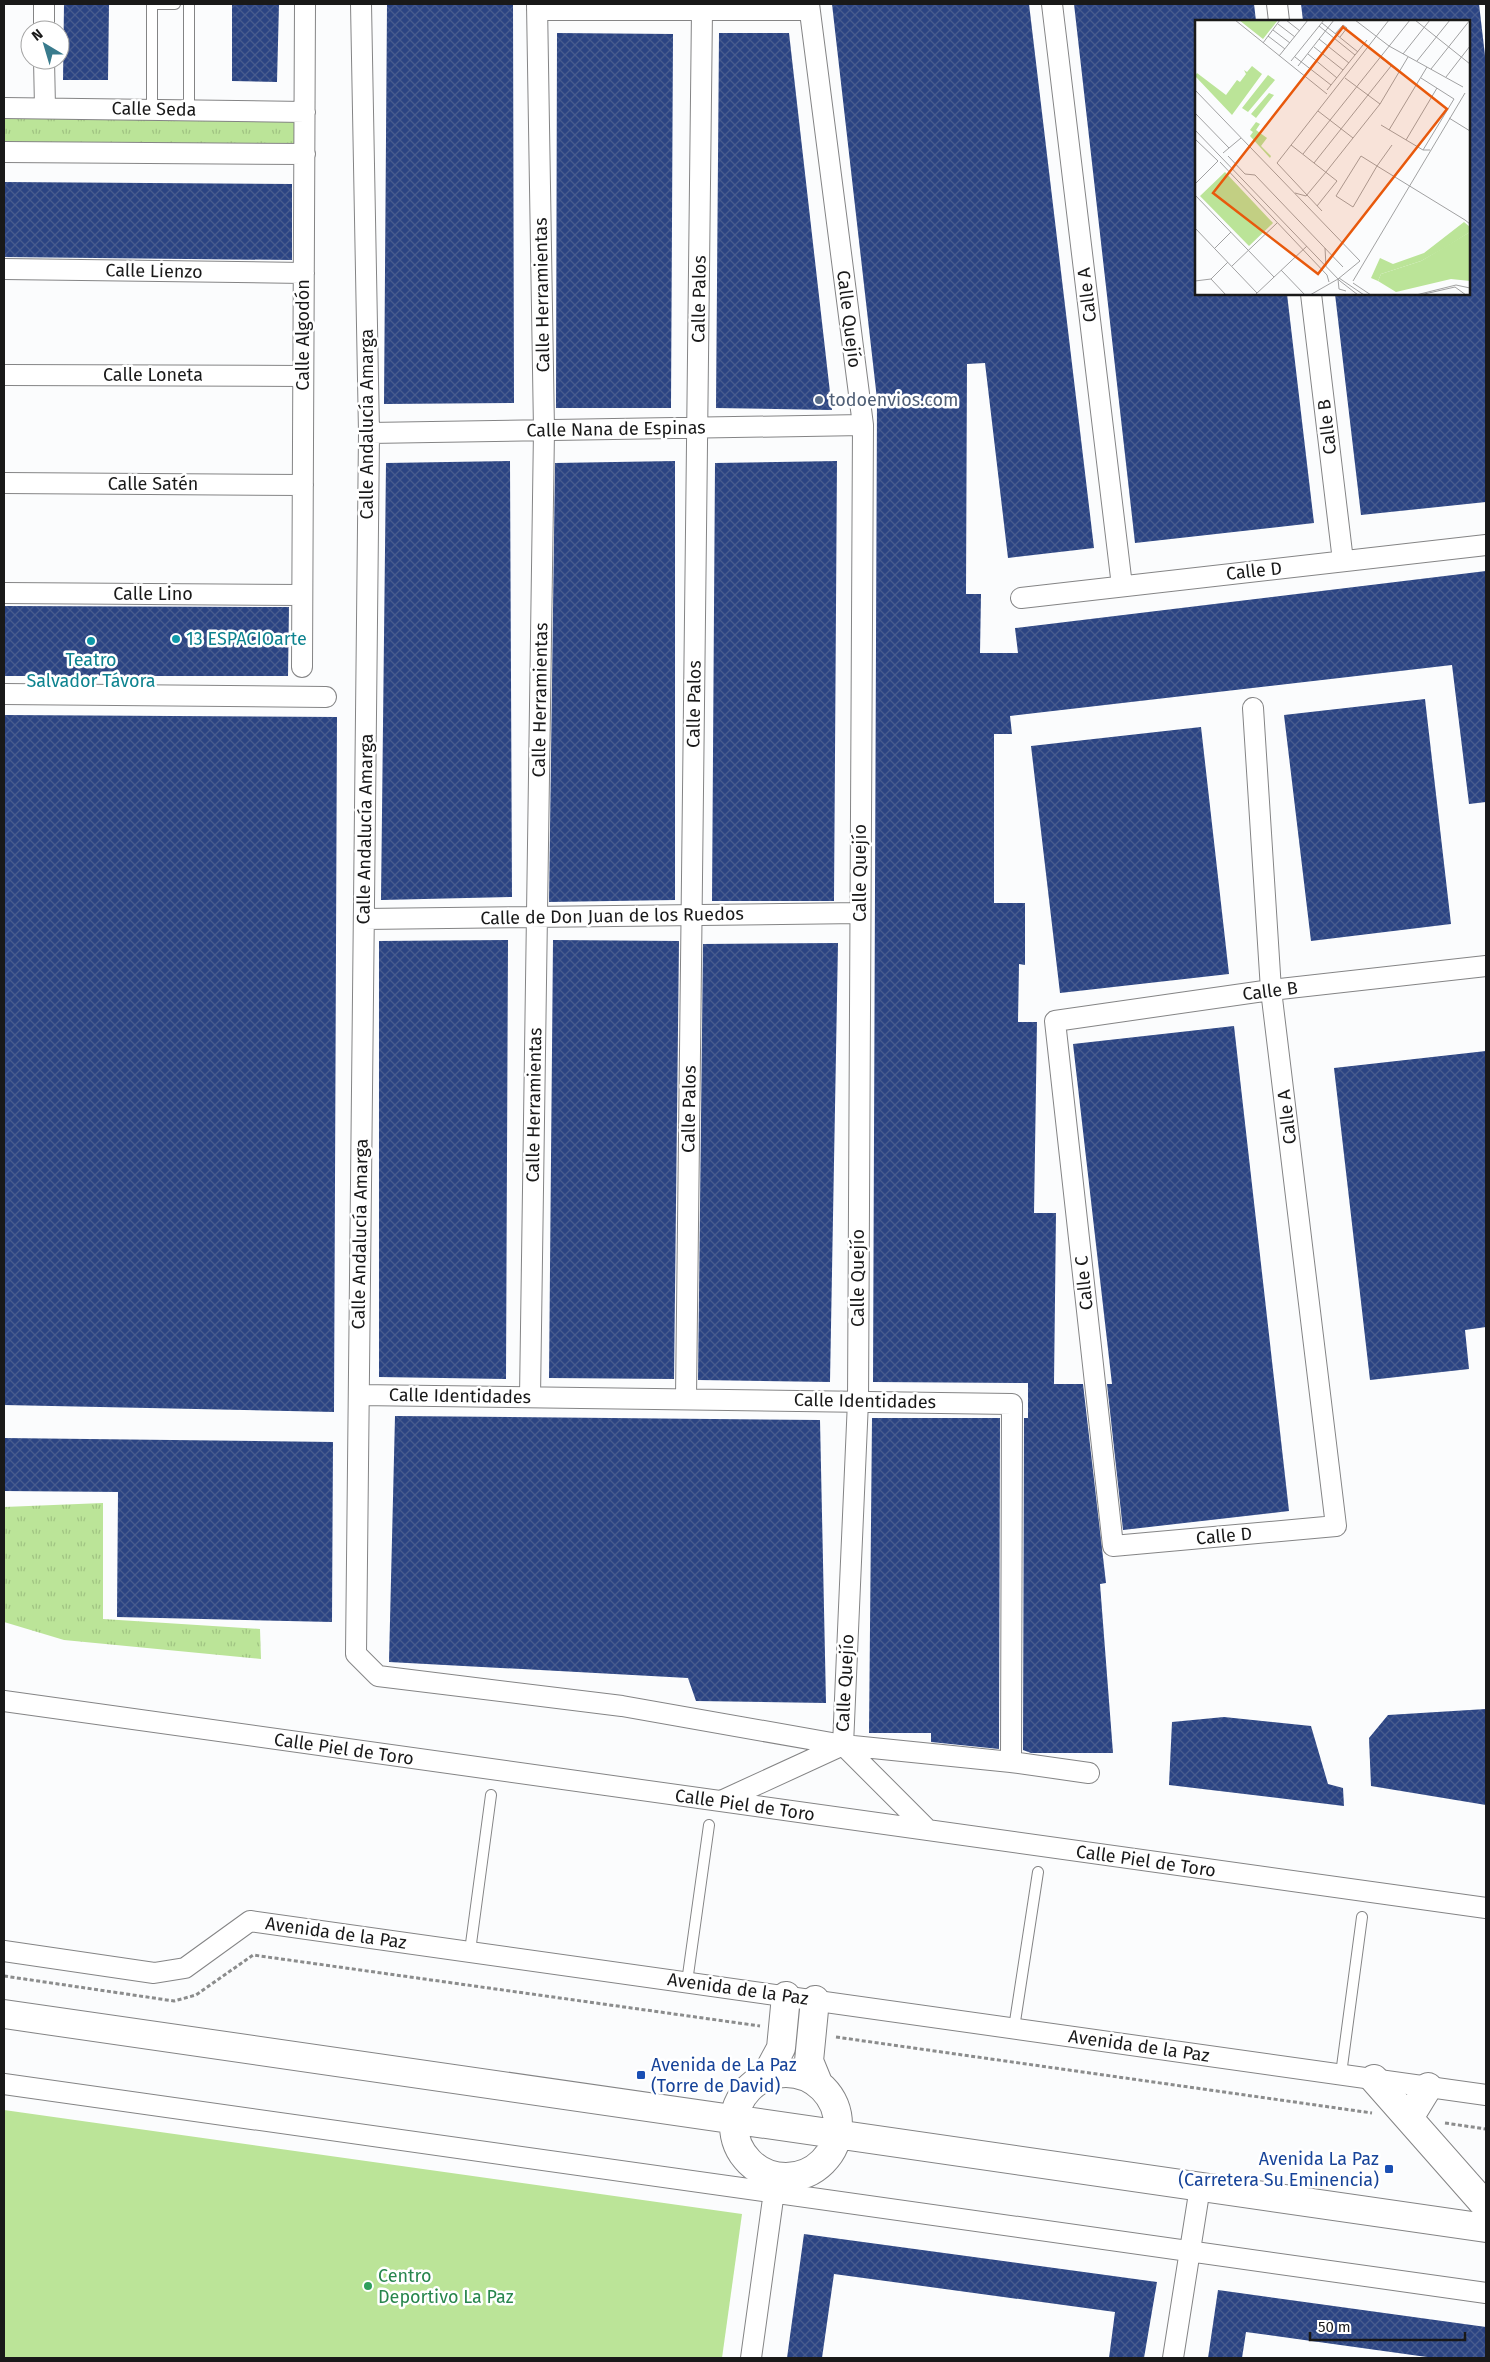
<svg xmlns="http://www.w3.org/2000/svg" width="1490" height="2362" viewBox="0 0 1490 2362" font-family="'Fira Sans',sans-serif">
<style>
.park{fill:url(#park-tufts)}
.garden{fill:#bbe498}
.building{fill:url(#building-cross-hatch)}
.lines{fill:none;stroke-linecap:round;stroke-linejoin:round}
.lane-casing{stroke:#848485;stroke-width:12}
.street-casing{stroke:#848485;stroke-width:22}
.primary-casing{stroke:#848485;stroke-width:30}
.path{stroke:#8b8c8c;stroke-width:3;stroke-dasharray:4 2.5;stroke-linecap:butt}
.lane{stroke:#fff;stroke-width:10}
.street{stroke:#fff;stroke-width:20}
.primary{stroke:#fff;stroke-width:28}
.service-dot{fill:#5c6f8a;stroke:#fff;stroke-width:2}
.culture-dot{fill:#0f9aa8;stroke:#fff;stroke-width:2}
.transit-dot{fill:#1a4fb4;stroke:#fff;stroke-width:2}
.leisure-dot{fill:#2e9e5b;stroke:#fff;stroke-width:2}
.labels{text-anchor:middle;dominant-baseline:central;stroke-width:5;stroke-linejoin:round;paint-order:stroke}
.street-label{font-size:18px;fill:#191919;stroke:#fff}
.service-label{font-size:18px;fill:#4e5e75;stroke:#fff;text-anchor:start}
.culture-label{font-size:18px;fill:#0d838f;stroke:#fff;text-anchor:start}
.transit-label{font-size:18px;fill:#164399;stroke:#fff;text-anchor:start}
.leisure-label{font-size:18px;fill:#27864d;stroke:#fff;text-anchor:start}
.inset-road{fill:none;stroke:#a1a1a2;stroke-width:1}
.view{fill:#e8590c;fill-opacity:0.15;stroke:#e8590c;stroke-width:2.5}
.inset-edge{fill:none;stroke:#191919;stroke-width:2.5}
</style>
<defs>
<pattern id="park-tufts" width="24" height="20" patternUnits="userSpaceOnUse" patternTransform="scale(1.25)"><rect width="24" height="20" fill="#bbe498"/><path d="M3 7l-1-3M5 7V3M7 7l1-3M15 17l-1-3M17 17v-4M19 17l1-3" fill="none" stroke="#a0c382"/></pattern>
<pattern id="building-cross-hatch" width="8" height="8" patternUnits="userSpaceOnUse" patternTransform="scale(1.25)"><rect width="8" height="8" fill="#2b4483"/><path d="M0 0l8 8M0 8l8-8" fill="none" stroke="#485c8e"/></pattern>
</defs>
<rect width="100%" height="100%" fill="#fbfcfd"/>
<!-- park -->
<path class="park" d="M4,113L300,118L298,147L4,146Z
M103,1503V1619L260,1629L261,1659L64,1640L4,1622V1507Z"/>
<!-- garden -->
<path class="garden" d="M4,2110L742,2214L722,2358H4Z"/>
<!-- building -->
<path class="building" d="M64,4H109L108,80H63Z
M232,4H279L277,82L232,81Z
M387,4H513L514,403L384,404Z
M832,4H1029L1094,548L1008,558L985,363L967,364L966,594H981L980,653H1018L1015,628L1486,571V802L1469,804L1452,665L1010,716L1012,734H994V903H1025V965L1019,964L1018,1022H1037L1034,1213H1056L1054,1384H1083L1106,1583L1100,1584L1113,1753H1031L1023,1750L1024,1418H1028V1383L873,1382L877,399Z
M1074,4H1254L1256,21H1196V294H1287L1314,523L1135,543Z
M1301,4H1479L1486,64V502L1361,515L1335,294H1469V21H1303Z
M557,33L673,34L671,408H556Z
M719,33H789L832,410L716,408Z
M4,182L292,184V260L4,257Z
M510,461L512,897L381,900L386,463Z
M675,461V900L549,902L555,463Z
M837,461L834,901H712L715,463Z
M4,606L289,607L288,676H4Z
M1425,699L1451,924L1311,941L1284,715Z
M4,715L337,717L334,1412L4,1405Z
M1201,727L1229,974L1060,993L1031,746Z
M508,940L506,1379L379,1377V941Z
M553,940L679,941L674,1379L549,1378Z
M838,943L830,1382L698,1380L703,944Z
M1234,1026L1289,1511L1123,1530L1107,1384H1112L1073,1044Z
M1486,1051V1327L1465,1330L1469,1369L1370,1380L1334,1068Z
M395,1416L820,1420L826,1703L696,1701L688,1678L389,1662Z
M872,1418H1000L999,1749L931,1742V1733H869Z
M4,1438L333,1442L332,1622L117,1617L118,1492L4,1491Z
M1486,1709V1805L1371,1786L1369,1738L1388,1715Z
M1224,1717L1311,1726L1328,1784L1343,1788L1344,1806L1169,1785L1172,1722Z
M804,2234L1157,2282L1144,2358H1109L1115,2312L834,2274L822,2358H787Z
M1218,2290L1486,2327V2358H1434L1246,2332L1242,2358H1208Z"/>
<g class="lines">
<!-- lane casing -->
<g class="lane-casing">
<path id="lane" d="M189,4V110
M152,109V4H175
M470,1951L491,1795
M687,1982L709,1825
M1014,2028L1038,1872
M1341,2074L1362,1917"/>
</g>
<!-- street casing -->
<g class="street-casing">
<path id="street" d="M44,4V30
M361,4L369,433L356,1654L378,1676L622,1706L843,1745L1011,1762L1089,1773
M1052,4L1122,586
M1277,4L1279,21
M537,10H809
M44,60L45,107
M4,108L305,112
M4,152L305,154
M4,269L304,273
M1311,294L1343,561
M4,375L303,376
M369,433L863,425
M4,483L303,485
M4,593L302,595
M1021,598L1486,545
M302,667L305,4
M4,694L326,697
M1253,708L1271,990L1336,1526L1113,1546L1055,1021L1271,990L1486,966
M364,919L860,913
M359,1395L1012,1404L1011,1762
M530,1397L544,430L537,4
M686,1398L702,10
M4,1701L1486,1908
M843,1745L928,1830
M721,1801L843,1745L858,1401L863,425L809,4
M4,1951L154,1973L185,1968L250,1921L1486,2095
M4,2084L1486,2293
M751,2358L776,2177
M1173,2358L1200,2187"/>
</g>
<!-- primary casing -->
<g class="primary-casing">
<path id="primary" d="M815,2000L809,2061L818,2083
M4,2014L1486,2228
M734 2125a52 52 0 1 1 104 0a52 52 0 1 1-104 0Z
M766,2076L781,2048L786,1996
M1374,2079L1486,2206
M1409,2118L1428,2087"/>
</g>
<!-- path -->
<path class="path" d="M4,1976L174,2001L196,1995L253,1955L760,2026
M836,2037L1372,2113
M1445,2123L1486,2129"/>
<!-- lane -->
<use href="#lane" class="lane"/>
<!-- street -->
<use href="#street" class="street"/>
<!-- primary -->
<use href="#primary" class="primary"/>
</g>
<!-- markers -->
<circle class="service-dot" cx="819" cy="400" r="5"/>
<g class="culture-dot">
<circle cx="176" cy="639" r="5"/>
<circle cx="91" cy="641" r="5"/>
</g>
<g class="transit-dot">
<rect x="636" y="2070" width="10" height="10" rx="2.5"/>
<rect x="1384" y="2164" width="10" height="10" rx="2.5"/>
</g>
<circle class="leisure-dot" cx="368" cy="2286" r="5"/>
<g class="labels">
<!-- street labels -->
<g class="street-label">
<text transform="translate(154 109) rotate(1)">Calle Seda</text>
<text transform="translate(154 271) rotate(1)">Calle Lienzo</text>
<text transform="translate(542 295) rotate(-91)">Calle Herramientas</text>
<text transform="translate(1087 295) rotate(-97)">Calle A</text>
<text transform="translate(699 299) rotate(-89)">Calle Palos</text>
<text transform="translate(849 319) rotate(83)">Calle Quejío</text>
<text transform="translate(303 335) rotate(-90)">Calle Algodón</text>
<text x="153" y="375">Calle Loneta</text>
<text transform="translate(367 424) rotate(-90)">Calle Andalucía Amarga</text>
<text transform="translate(1327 427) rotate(-97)">Calle B</text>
<text transform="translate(616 429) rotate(-1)">Calle Nana de Espinas</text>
<text x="153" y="484">Calle Satén</text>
<text transform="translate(1254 571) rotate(-6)">Calle D</text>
<text x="153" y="594">Calle Lino</text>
<text transform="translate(540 700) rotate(-89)">Calle Herramientas</text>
<text transform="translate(694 704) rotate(-89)">Calle Palos</text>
<text transform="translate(365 829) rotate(-89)">Calle Andalucía Amarga</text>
<text transform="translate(860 873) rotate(-90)">Calle Quejío</text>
<text transform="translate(612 916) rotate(-1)">Calle de Don Juan de los Ruedos</text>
<text transform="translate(1270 991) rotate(-7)">Calle B</text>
<text transform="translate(534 1105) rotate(-89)">Calle Herramientas</text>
<text transform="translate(689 1109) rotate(-89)">Calle Palos</text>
<text transform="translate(1287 1117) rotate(-97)">Calle A</text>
<text transform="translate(360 1234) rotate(-89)">Calle Andalucía Amarga</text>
<text transform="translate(858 1278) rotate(-90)">Calle Quejío</text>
<text transform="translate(1084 1283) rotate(-96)">Calle C</text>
<text transform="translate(460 1396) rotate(1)">Calle Identidades</text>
<text transform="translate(865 1401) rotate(1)">Calle Identidades</text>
<text transform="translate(1224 1536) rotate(-5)">Calle D</text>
<text transform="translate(845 1683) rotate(-87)">Calle Quejío</text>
<text transform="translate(344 1749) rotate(8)">Calle Piel de Toro</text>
<text transform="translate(745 1805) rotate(8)">Calle Piel de Toro</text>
<text transform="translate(1146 1861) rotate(8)">Calle Piel de Toro</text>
<text transform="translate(336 1933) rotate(8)">Avenida de la Paz</text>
<text transform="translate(738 1989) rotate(8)">Avenida de la Paz</text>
<text transform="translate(1139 2046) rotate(8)">Avenida de la Paz</text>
</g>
<!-- service labels -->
<g class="service-label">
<text x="829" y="400">todoenvios.com</text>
</g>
<!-- culture labels -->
<g class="culture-label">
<text x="186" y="639">13 ESPACIOarte</text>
<text x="91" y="660" text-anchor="middle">Teatro<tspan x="91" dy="21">Salvador Távora</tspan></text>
</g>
<!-- transit labels -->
<g class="transit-label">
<text x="651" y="2065">Avenida de La Paz<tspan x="651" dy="21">(Torre de David)</tspan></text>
<text x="1379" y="2159" text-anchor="end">Avenida La Paz<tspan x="1379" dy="21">(Carretera Su Eminencia)</tspan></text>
</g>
<!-- leisure labels -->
<g class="leisure-label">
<text x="378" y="2276">Centro<tspan x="378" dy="21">Deportivo La Paz</tspan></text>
</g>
</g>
<!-- overview -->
<g transform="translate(1195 20)">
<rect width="275" height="275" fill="#fbfcfd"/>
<path d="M269,202L275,207V212L251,227L226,241L186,254L183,261L176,258L185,238L198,244L229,233Z" fill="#bbe498"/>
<path d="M57,46L67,54L37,95L0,56L2,53L31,75L42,60L45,62L51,54L49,50L52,52ZM73,55L80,60L53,92L47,88ZM74,73L79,75L61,98L56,94ZM61,102L65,104L61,110L72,118L66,126L76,136L75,138L55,116L58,112L55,110ZM275,212V261L256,259L201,272L183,261L186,254L226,241Z" fill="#bbe498"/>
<path d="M44,0H83L68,19ZM30,152L78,203L54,226L5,176Z" fill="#bbe498"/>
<path class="inset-road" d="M40,0L132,74M91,0L105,11M160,0L194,26L268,67M220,0L275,44M127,3L163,32M83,4L100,17M124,6L160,35M78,10L95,23M140,14L148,5L152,8L145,17M73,16L90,29M124,19L154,43M68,23L85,0M119,27L148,50M113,34L142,58M208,34L235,0M84,36L113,0M100,37L136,65M185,37L204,52M96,41L129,0M222,41L255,0M103,46L139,0M236,49L275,0M251,57L275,26M150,58L185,84M226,58L259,79L228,130M0,70L165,241M132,70L172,20M123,91L158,118M0,93L34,128M254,98L275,111M186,105L228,130H235M0,110L145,261L163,275M194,110L232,47M0,119L23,141M211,120L242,68M96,125L142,161L122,186M197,125L182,146L158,187L141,176L166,136L182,146L270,200L275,204M28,133L46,118M108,134L215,0M33,136L50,154L60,155L148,247M25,142L132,255L134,262M119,143L196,46M0,164L23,141M100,173L111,176L131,152L185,84L213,37M0,175L79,257M127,191L82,143L194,0M0,208L62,273M20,228L36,212M130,228L131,246M37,246L82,203M86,250L110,275M144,258L169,275M16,259L33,242M16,259L31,275M0,261L16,259M158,261L270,73M158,263L176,275M151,271L144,269L143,259L165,241M60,275L112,226M115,275L143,259M221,275L261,265L275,268M225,275L260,267L271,275"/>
<path class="view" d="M148,7L252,89L123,254L18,173Z"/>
<rect width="275" height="275" class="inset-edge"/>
</g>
<!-- border -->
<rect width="1490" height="2362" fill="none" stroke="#191919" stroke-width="10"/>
<!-- north arrow -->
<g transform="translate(45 45) rotate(322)"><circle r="24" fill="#ffffff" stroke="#a3a3a3"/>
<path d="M0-4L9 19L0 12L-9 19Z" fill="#397b8d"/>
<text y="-8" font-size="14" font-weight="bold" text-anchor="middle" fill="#191919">N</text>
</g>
<!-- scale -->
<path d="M1310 2332v8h155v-8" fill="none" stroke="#191919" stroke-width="2.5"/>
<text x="1318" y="2332" font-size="15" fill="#191919" stroke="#ffffff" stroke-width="4" paint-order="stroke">50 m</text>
</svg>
